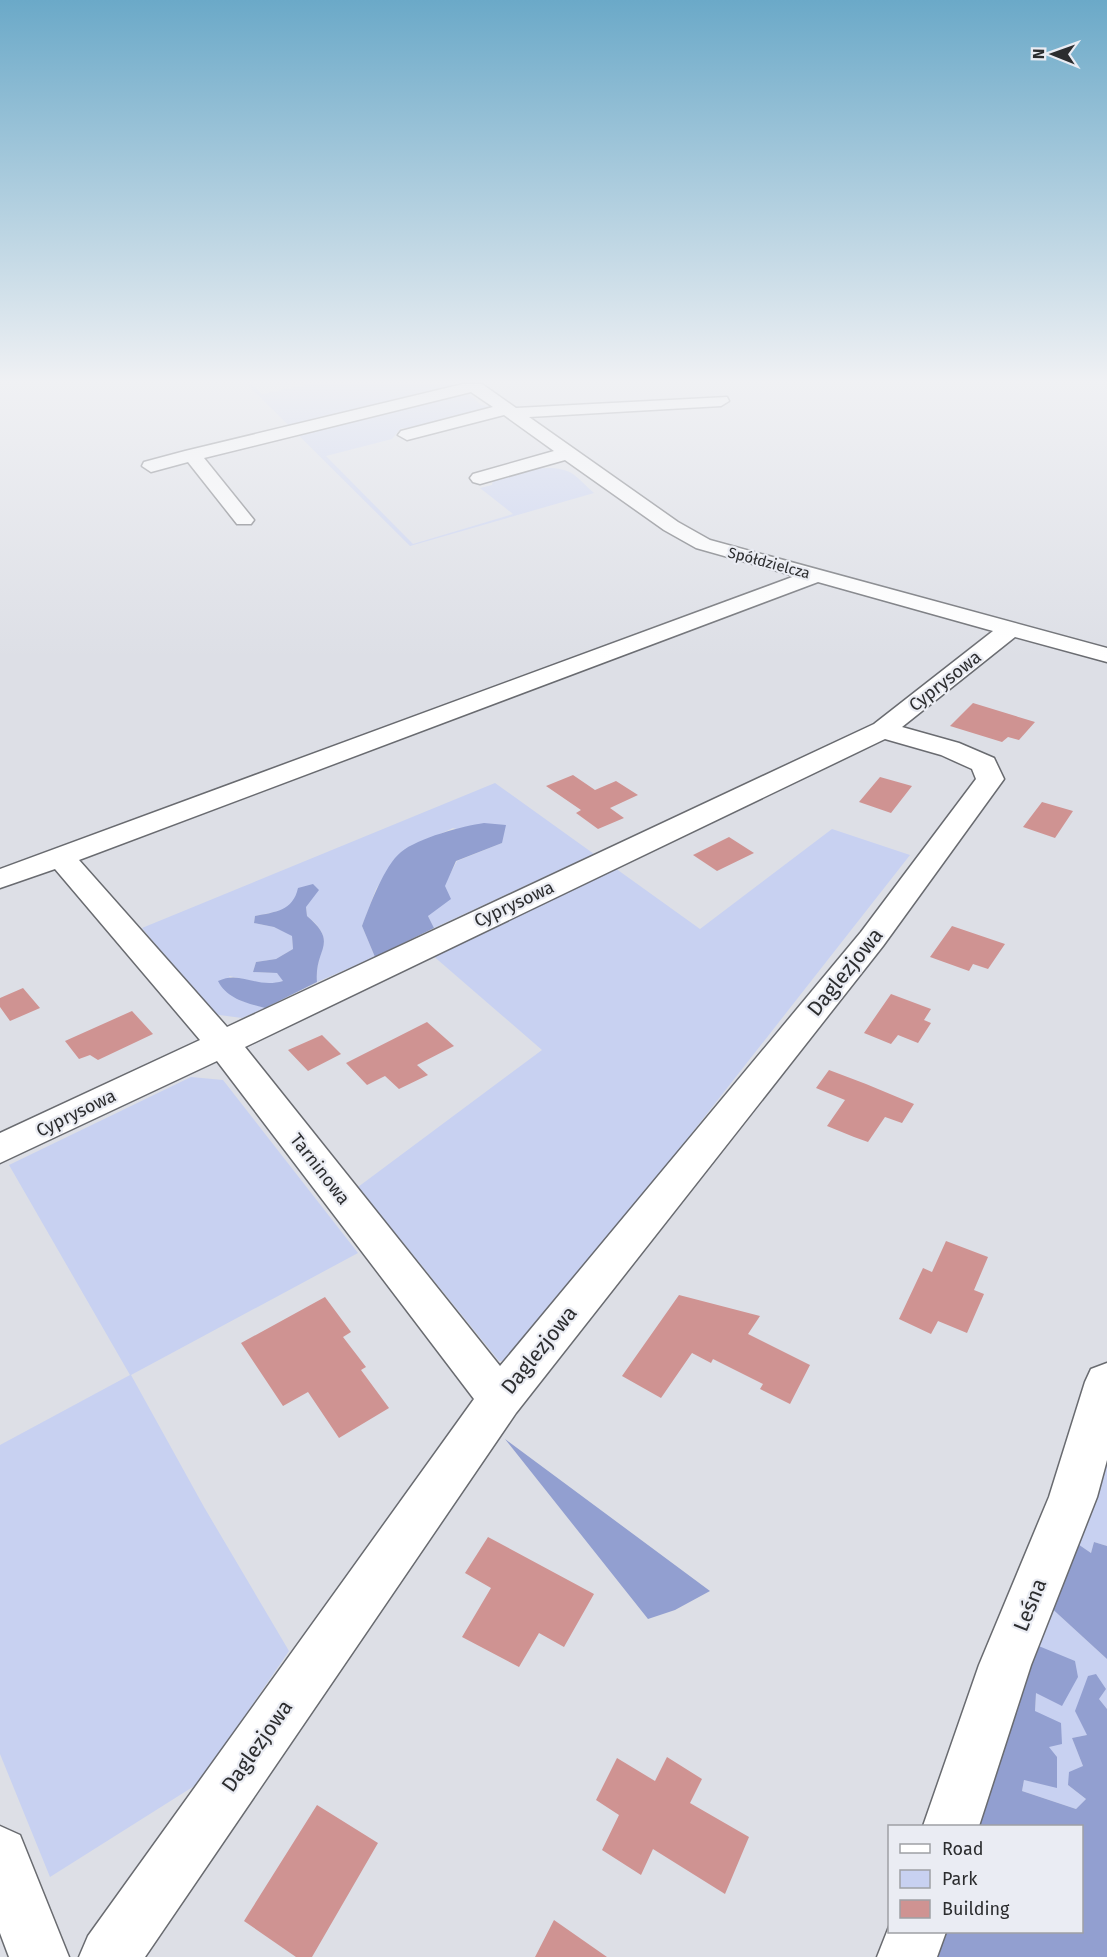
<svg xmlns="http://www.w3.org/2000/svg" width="1107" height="1957" viewBox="0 0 1107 1957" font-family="'Fira Sans',sans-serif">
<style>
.green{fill:#c8d1f1}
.forest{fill:#929fd0}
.building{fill:#cf9392}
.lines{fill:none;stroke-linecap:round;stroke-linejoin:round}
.minor-casing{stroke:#696b70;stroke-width:3}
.minor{fill:#fff;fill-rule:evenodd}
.labels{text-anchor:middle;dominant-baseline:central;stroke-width:4.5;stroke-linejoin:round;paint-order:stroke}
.far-street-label{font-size:15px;fill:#2c2d2f;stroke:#eaecf3}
.street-label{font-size:18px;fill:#2c2d2f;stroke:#eaecf3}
.near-street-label{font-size:21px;fill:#2c2d2f;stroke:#eaecf3}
</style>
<rect width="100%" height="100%" fill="#dddfe6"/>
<!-- green -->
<path class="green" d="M247,384H252L262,394L310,384H462L464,386L461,387L481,405L494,407L419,429L401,428L392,439L326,456L413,544L513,514L480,488L492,485L493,478C514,472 554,461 573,474C580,479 587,487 594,493L410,546Z
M495,783L594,854L434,928L428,916L457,861L502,843L453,828L401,852L376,889L362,926L375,957L317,982C314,950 339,941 307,916L306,907L296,900L284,910L255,916L254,923L274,927L292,935L293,949L276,959L256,962L253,972L277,973L284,981L269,985L229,976L239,1000L265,1008L242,1018L212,1014L142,928Z
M832,829L910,855L513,1361H499L358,1187L542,1050L431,954L615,868L700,929Z
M191,1077L223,1080L358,1253L131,1375L204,1507L289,1651L199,1783L50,1877L0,1754V1445L130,1375L9,1165Z
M1107,1433V1546L1094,1542L1091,1553L1072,1540Z
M1047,1604L1107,1659V1709L1099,1699L1096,1675L1088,1735L1072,1738L1083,1766L1068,1785L1086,1799L1076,1809L1022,1791L1024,1780L1057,1787L1048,1747L1035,1711L1036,1692L1029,1642Z"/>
<!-- forest -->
<path class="forest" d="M484,823L506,825L502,843L456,861L445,886L451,899L428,916L434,928L375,957L362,926C370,905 384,866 401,852C418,838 463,826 484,823Z
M313,884L319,890L306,907L307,916C340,944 314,948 317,982L265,1008C247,1003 227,999 218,981C241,970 256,989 283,981L277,973L253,972L256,962L276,959L293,949L292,936L274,927L254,923L255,916C275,912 293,911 298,888Z
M505,1439L710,1591L675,1610L648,1619Z
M1072,1540L1091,1553L1094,1542L1107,1546V1659L1047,1604Z
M1029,1642L1075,1661L1078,1677L1062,1706L1036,1693L1035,1711L1061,1723L1062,1744L1049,1747L1057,1757V1788L1024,1780L1022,1791L1076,1809L1086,1799L1068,1785L1069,1772L1083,1766L1072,1738L1087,1735L1075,1711L1088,1676L1096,1674L1106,1689L1099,1699L1107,1709V1957H937L945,1932H1082V1826H975Z"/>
<!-- building -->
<path class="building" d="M973,703L1035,722L1019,740L1008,737L1002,742L950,726Z
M573,775L595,790L616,781L638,795L610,808L624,818L598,829L576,813L581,810L546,786Z
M880,777L912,786L891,813L859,802Z
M1042,802L1073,811L1055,838L1023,827Z
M729,837L754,853L717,871L693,855Z
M952,926L1005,944L988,969L973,964L969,971L930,957Z
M23,988L40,1008L10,1021L0,1007V998Z
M891,994L931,1009L924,1020L931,1023L918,1043L898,1035L891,1044L864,1033Z
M132,1011L153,1034L98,1060L90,1055L79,1059L65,1041Z
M427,1022L454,1046L417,1065L428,1075L399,1089L385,1076L367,1085L346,1063Z
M322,1035L341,1054L308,1071L288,1050Z
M829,1070L866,1084L914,1104L902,1123L885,1117L868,1142L854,1137L827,1126L845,1100L816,1088Z
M946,1241L988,1257L974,1290L984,1294L967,1333L938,1321L931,1334L899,1319L923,1268L932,1272Z
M679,1295L760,1316L748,1334L810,1365L790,1404L760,1389L763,1384L713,1359L711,1363L692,1353L661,1398L622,1376Z
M325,1297L351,1332L343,1337L366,1367L361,1370L389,1408L339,1438L308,1392L283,1406L241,1343Z
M488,1537L594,1594L564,1647L539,1633L519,1667L462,1637L491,1588L465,1573Z
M667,1757L702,1779L690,1803L749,1837L725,1894L653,1849L641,1875L602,1850L619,1815L596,1800L617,1758L655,1781Z
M317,1805L378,1843L312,1957H296L244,1921Z
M554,1920L607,1957H535Z"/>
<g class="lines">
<!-- minor casing -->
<g class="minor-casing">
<path id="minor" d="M463,384H482L516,408L727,397L729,401L721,406L529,417L678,522L710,540L1107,648V662L1015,637L902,727L959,743L994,758L1004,779L883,946L516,1413L145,1957H79L88,1936L474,1399L217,1061L0,1163V1133L200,1040L55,869L0,888V869L795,576L696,548L664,530L565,460L480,484L473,482L470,478L473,474L554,451L504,415L407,440L398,435L401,431L493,407L471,392L204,458L254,520L251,524H237L188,462L151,472L142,466L144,462L185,451ZM818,582L993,631L874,724L227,1027L79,860ZM885,739L941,755L972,769L976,779L861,932L500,1366L245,1047Z
M1107,1363V1460L1097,1497L1031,1665L979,1826H923L979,1665L1049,1497L1085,1382L1091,1369Z
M0,1826L20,1835L69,1957H9L0,1933Z
M890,1924V1932H946L937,1957H877Z"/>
</g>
<!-- minor -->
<use href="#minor" class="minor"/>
</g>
<!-- sky -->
<linearGradient id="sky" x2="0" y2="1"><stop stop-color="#6ba9c8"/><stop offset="0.58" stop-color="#f0f1f4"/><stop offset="1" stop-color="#f0f1f4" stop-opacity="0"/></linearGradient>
<rect width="1107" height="658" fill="url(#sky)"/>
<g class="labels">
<!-- far-street labels -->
<g class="far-street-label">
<text transform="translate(769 563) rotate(15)">Spółdzielcza</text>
</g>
<!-- street labels -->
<g class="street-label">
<text transform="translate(945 681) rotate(-38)">Cyprysowa</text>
<text transform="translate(514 904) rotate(-25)">Cyprysowa</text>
<text transform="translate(76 1113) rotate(-26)">Cyprysowa</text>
<text transform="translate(320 1169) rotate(52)">Tarninowa</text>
</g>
<!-- near-street labels -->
<g class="near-street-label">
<text transform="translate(845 972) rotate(-51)">Daglezjowa</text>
<text transform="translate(539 1350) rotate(-51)">Daglezjowa</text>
<text transform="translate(1030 1605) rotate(-68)">Leśna</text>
<text transform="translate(257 1746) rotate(-55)">Daglezjowa</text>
</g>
</g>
<!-- legend -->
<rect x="888" y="1825" width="195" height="108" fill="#eaecf3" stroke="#9ea0a5" stroke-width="1.5"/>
<rect x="900" y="1844" width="30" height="9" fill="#ffffff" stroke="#9ea0a5" stroke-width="1.5"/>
<text x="942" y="1855" font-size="18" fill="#2c2d2f">Road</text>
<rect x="900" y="1870" width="30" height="18" fill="#c8d1f1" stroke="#9ea0a5" stroke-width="1.5"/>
<text x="942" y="1885" font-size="18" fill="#2c2d2f">Park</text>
<rect x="900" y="1900" width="30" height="18" fill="#cf9392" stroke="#9ea0a5" stroke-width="1.5"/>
<text x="942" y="1915" font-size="18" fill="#2c2d2f">Building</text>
<!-- north arrow -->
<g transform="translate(1053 54) rotate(271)" stroke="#eaecf3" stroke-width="4.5" paint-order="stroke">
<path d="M0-4.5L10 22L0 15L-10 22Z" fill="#2c2d2f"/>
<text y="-9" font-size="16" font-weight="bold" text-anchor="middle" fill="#2c2d2f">N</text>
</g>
</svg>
